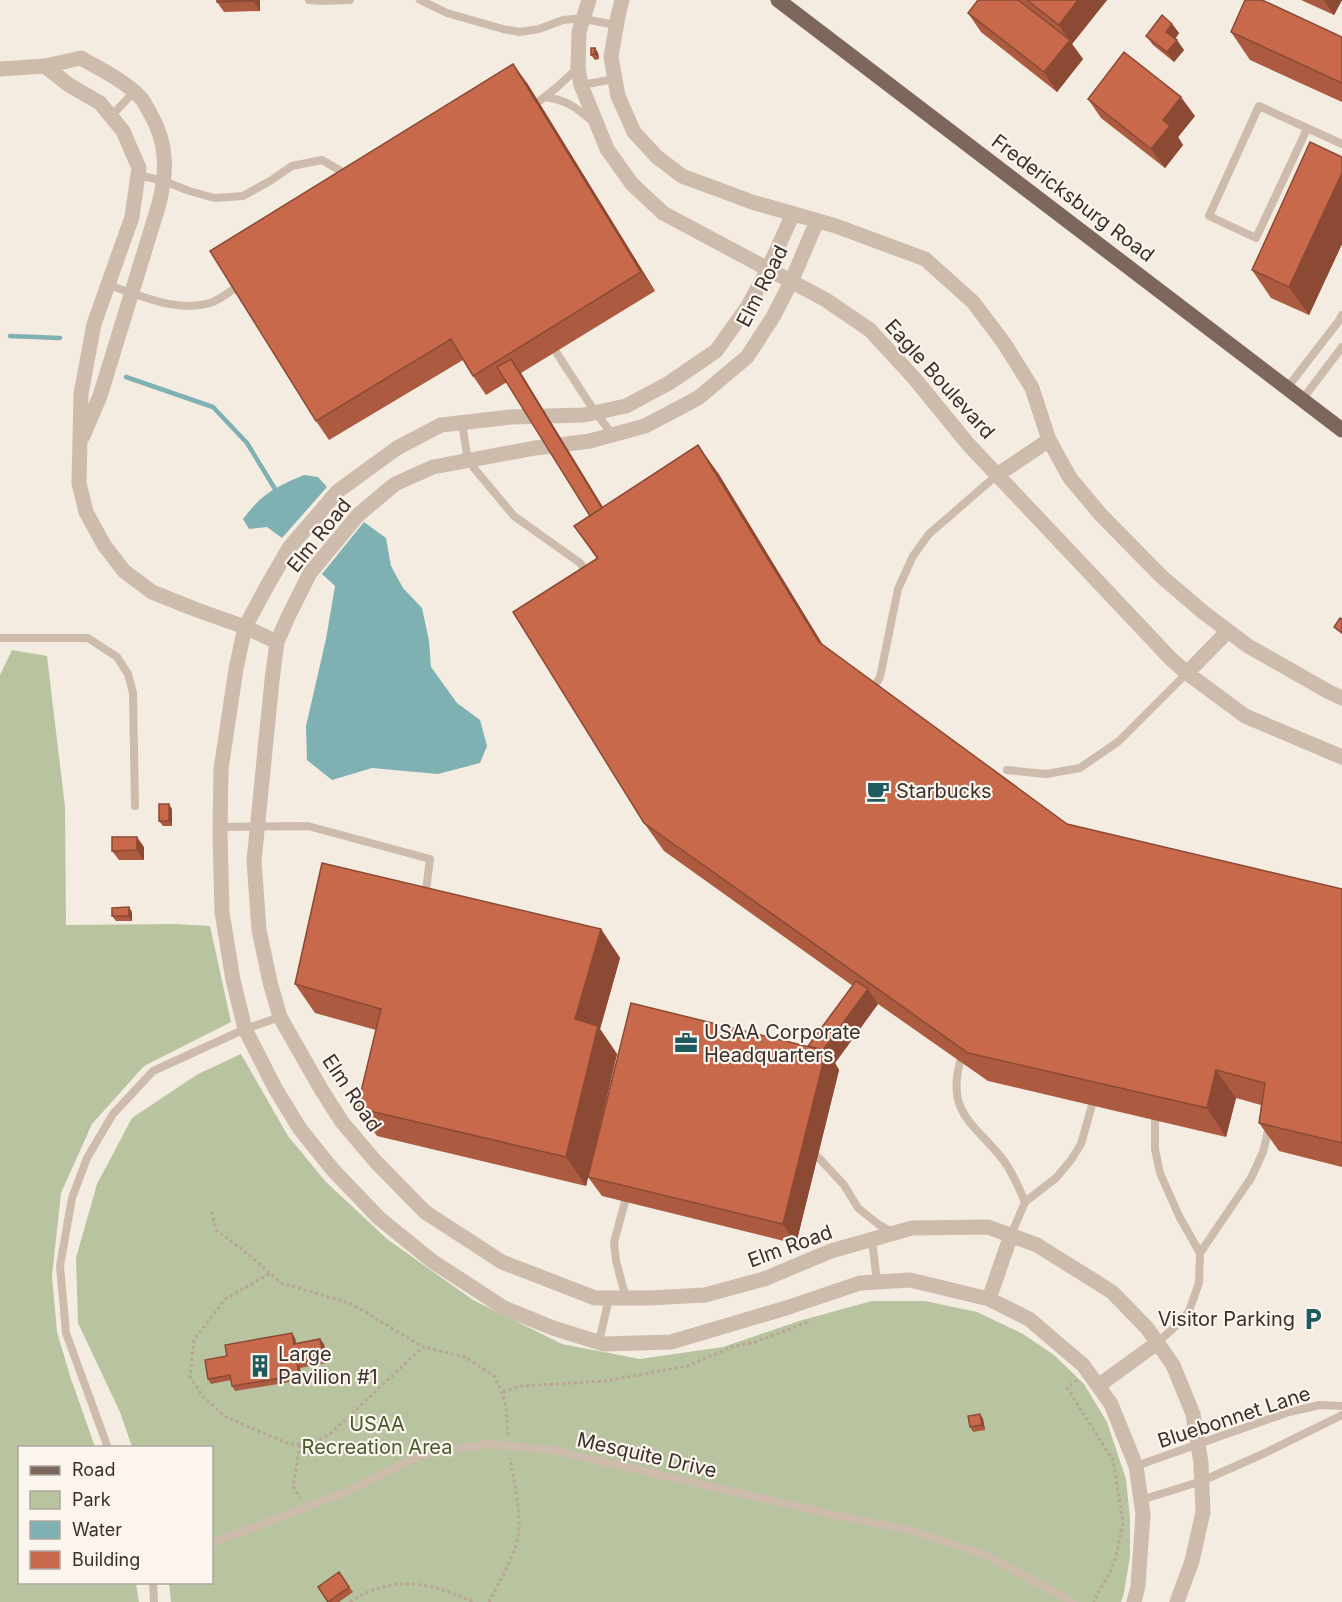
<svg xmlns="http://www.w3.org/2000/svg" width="1342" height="1602" viewBox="0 0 1342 1602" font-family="Inter,sans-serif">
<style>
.green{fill:#b8c4a0}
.water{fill:#7fb0b2}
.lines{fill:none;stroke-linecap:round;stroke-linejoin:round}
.stream{stroke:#7fb0b2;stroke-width:4.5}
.path{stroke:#b9a596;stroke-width:3;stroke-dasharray:3 3;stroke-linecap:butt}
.service{stroke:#cdbbac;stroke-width:8}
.minor{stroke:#cdbbac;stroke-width:15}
.primary{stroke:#7d675c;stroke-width:15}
.wall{fill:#ac5a40}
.shaded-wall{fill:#8c4a34}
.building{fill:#c8694b;stroke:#8c4a34;stroke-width:1.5}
.labels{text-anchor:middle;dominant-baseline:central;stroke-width:4.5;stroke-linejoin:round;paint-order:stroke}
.street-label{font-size:20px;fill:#3b302b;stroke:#fbf5ee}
.poi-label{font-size:20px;fill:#3b302b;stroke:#fbf5ee;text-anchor:start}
.park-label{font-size:20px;fill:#4a5a2e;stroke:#fbf5ee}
</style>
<rect width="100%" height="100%" fill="#f4ebe1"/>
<!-- green -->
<path class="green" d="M12,650L47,656L65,807L66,925L176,924L210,926L231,1022L144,1066L92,1124L61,1193L52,1276L57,1332L70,1376L95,1447L20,1448V1582L136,1583L139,1602H0V675Z
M241,1054L288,1136L326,1182L387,1239L473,1300L562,1344L640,1359L723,1347L799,1321L872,1301H925L977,1312L1023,1334L1054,1355L1084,1384L1107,1422L1126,1479L1130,1518V1556L1124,1593L1121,1602H171L169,1583L212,1582V1448L132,1447L120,1412L78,1323L76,1258L97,1184L132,1118L198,1074Z"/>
<!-- water -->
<path class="water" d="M304,475L318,477L327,487L282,538L267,527L249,529L243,519C262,494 275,487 304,475Z
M364,522L386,538L391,566L403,588L422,608L429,641L431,667L457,703L480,720L487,746L480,763L438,774L372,768L332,780L307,760L306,726L326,639L335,586L322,574Z"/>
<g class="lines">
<!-- stream -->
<path class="stream" d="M10,336L60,338
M126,377L213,407L247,443L275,489L279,492"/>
<!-- path -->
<path class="path" d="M212,1212L216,1230L248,1254L281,1283L352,1304L423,1347L465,1357L494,1376L502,1392L506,1406L508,1437
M269,1274L225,1299L194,1340L190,1377L204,1398L226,1417L289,1444L311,1445L331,1433L423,1347
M1077,1380L1067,1388L1113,1460L1123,1522L1117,1552L1111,1570L1097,1595L1094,1602
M503,1392L520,1386L605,1381L687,1366L732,1347L755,1342L811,1321
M300,1445L293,1486L300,1498
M350,1602C392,1574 430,1582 473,1602
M489,1602C499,1581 518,1552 519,1528C520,1505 514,1481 510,1458"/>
<!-- service -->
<path class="service" d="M309,0L322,1L350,0
M420,0L447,13L503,29L520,32L539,29L563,20L574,19H584L616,25
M581,85L615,79
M545,97C567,100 577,108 593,122
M538,102L556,88L578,68
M111,116L134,92
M1307,129L1256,238L1209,216L1259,106L1342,144
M138,175L164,181L189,191L215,198L243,196L270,181L292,166L322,160L341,171L346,177
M108,285C140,295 176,313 210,303C219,300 228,293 235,288
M556,352L595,412L613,435
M1287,388L1338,322L1342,315
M1302,400L1342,347
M462,423L468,461L514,516L580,563L589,574
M0,638H88L117,657L128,674L133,693L135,806
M872,691L880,677L898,589L913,556L929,534L997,475
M1007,770L1046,774L1080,768L1119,741L1187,673
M220,827L308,826L430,859L425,898
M960,1062C946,1115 976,1124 1004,1161C1013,1173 1019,1188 1025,1202
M1155,1120V1149L1160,1173L1179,1216L1200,1253L1199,1283L1189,1311L1178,1324L1157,1343
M818,1157L844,1185L858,1208L878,1224L893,1233
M625,1202L614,1242L616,1261L626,1298
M1011,1235L1025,1202L1056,1178L1071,1160L1081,1144L1092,1105
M872,1240L877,1282
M1200,1253L1251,1178L1263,1152L1269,1127
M599,1342L609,1298
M108,1448L66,1333L60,1266L72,1198L87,1158L113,1114L153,1071L245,1029L280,1017
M1136,1466L1289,1412L1320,1405L1342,1406
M1141,1500L1202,1481L1265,1453L1342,1415
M212,1542L252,1528L346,1492L420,1455L488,1444L552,1450L848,1518L909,1530L984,1554L1073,1602
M153,1582L154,1602"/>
<!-- minor -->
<path class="minor" d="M589,0L579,32L578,68L581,85L607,149L632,184L663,213L826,300L870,330L915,379L968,444L1171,659L1187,673L1245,716L1342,757
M622,0L618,16L611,57L618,96L634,132L657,157L682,176L752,202L836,226L925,259L973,302L1004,343L1032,388L1049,440L1070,478L1101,515L1162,577L1203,612L1248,646L1329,692L1342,698
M45,66L69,85L100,103L123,131L139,168L132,217L94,324L81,394L79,483L86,512L104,545L124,571L152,592L197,610L245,627L277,642
M0,69L45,66L81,58C100,69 125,81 140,97C144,101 147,108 150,113C168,144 167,171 159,204L100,396L83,436
M793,214L768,269L748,306L716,351L669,383L626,406L584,415L511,417L441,425L397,448L338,491L289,548L267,586L245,627L236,669L221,769L220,833L222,912L233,980L245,1029L275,1088L300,1129L333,1170L379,1218L432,1261L504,1308L553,1328L604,1344L671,1342L786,1308L860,1283L910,1280L989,1299L1029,1319L1083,1365L1111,1404L1136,1466L1143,1514L1138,1586L1134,1602
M817,221L791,282L773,317L747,357L698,398L645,426L590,441L535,448L433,467L395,484L358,515L310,573L288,617L277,642L272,680L254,861L259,930L270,982L280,1017L321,1089L342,1122L376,1162L425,1212L502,1262L595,1298H649L705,1295L764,1279L831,1251L912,1228L988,1227L1037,1245L1112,1292L1147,1328L1173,1365L1193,1414L1201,1463L1203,1512L1192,1561L1177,1602
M997,475L1049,440
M1187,673L1228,631
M989,1299L1011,1235
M1098,1386L1157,1343"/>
<!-- primary -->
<path class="primary" d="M778,0L1342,430"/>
</g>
<!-- wall -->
<path class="wall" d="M260,0V11L224,12L217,2Z
M978,0H1107L1072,44L1083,59L1057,92L981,32L968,13Z
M1301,0H1342L1334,15Z
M1172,24L1179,33L1175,39L1184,50L1174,62L1153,45L1146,36Z
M1231,32L1342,37V102L1250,60Z
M595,48L598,53L599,59L595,60L591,55Z
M527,83L655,291L521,373L603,507L718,473L823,645L1067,824L1342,889V1167L1279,1151L1259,1123L1261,1105L1236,1098L1226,1137L988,1081L878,1004L835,1063L839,1070L796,1244L602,1196L588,1177L808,1046L853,986L664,851L644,823L597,559L574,526L590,516L507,382L486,395L473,376L463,360L329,440L316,421Z
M1088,99L1195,116L1178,137L1183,145L1165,168L1101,118Z
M1342,157V244L1309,315L1271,298L1252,270Z
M172,809V826H163L159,821Z
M144,847V860H119L112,851Z
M132,912V921H116L112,916Z
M601,929L620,958L600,1029L617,1054L586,1186L377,1136L357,1108L376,1030L315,1013L295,984Z
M295,1338L296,1344H324L327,1363L300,1368L302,1380L235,1391L232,1386L231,1380L211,1384L208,1379L227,1356Z
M980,1414L983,1419L985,1430L973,1432L970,1427Z
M339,1572L353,1592L339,1602H328Z"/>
<!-- shaded-wall -->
<path class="shaded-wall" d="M253,0H260V11L253,1Z
M1078,0H1107L1072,44L1083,59L1057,92L1044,72L1069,40L1059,25Z
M1324,0H1342L1334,15Z
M1172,24L1179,33L1173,42L1166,32Z
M1177,40L1184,50L1174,62L1167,52Z
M595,48L598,53L599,59L595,54Z
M513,64L527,83L655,291L641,272Z
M1181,97L1195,116L1178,137L1183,145L1165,168L1151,149L1163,120Z
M1342,173V244L1309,315L1289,287Z
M511,359L521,373L621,537L611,522Z
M698,445L718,473L838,670L819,642Z
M169,804L172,809V826L169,821Z
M137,837L144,847V860L137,850Z
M129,907L132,912V921L129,916Z
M601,929L620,958L600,1029L617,1054L586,1186L566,1157L575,1019Z
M868,989L878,1004L835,1063L839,1070L796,1244L783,1224L821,1054Z
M1216,1070L1236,1098L1226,1137L1207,1108Z
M292,1333L295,1338L297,1349L294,1344Z
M320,1339L324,1344L327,1363L324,1359Z
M297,1363L300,1368L302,1380L299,1375Z
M980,1414L983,1419L985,1430L982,1425Z"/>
<!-- building -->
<path class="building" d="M217,0H253V1L217,2Z
M978,0H1018L1070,40L1044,72L968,13Z
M1027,0H1078L1059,25Z
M1245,0H1262L1342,37V83L1231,32Z
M1162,15L1172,24L1166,32L1177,40L1167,52L1146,36Z
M591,48H595V54L591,55Z
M1124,52L1181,97L1163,120L1170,126L1151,149L1088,99Z
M513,64L641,272L473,376L451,339L316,421L210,251Z
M1310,142L1342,157V173L1289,287L1252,270Z
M511,359L602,508L590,516L497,367Z
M698,445L819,642L1067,824L1342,889V1143L1259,1123L1265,1083L1216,1070L1207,1108L968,1053L644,823L513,612L598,558L574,526Z
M1340,618L1342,619V633L1334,627Z
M159,804H169V821H159Z
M112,837H137V850L112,851Z
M322,863L601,929L575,1019L598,1026L566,1157L357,1108L381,1009L295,984Z
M129,907V916H112V908Z
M856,981L868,989L823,1050L808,1046Z
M631,1003L826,1051L783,1224L588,1177Z
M292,1333L294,1344L320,1339L324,1359L297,1363L299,1375L232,1386L230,1375L208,1379L205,1360L227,1356L225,1345Z
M980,1414L982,1425L970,1427L968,1416Z
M339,1572L349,1587L328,1602L318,1587Z"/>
<!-- icons -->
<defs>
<g id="cafe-bare" transform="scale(1.8)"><path d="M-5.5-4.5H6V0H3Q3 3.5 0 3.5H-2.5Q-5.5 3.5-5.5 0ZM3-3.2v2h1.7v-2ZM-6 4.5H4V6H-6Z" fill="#1f5a5e" stroke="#fbf5ee" stroke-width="2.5" paint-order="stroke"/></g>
<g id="office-bare" transform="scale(1.8)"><path d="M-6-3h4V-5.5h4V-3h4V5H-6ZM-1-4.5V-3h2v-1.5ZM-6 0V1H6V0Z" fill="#1f5a5e" stroke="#fbf5ee" stroke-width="2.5" paint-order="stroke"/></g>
<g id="parking-bare" transform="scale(1.8)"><path d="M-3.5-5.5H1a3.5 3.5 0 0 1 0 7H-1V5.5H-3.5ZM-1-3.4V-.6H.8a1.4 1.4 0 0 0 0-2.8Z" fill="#1f5a5e" stroke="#fbf5ee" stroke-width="2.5" paint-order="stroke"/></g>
<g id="building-bare" transform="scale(1.8)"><path d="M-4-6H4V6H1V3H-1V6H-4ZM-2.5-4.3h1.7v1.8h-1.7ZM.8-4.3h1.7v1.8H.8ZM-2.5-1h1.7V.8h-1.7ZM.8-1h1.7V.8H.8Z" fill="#1f5a5e" stroke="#fbf5ee" stroke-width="2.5" paint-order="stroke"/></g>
</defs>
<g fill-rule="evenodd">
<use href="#cafe-bare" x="878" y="791"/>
<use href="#office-bare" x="686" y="1043"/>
<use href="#parking-bare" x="1313" y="1319"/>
<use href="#building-bare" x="260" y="1366"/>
</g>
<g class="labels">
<!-- street labels -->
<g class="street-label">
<text transform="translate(1073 198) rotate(37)">Fredericksburg Road</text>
<text transform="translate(762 286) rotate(-63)">Elm Road</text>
<text transform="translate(940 379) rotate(48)">Eagle Boulevard</text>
<text transform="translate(319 535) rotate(-51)">Elm Road</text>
<text transform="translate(352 1093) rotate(56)">Elm Road</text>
<text transform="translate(790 1246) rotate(-20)">Elm Road</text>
<text transform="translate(1234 1417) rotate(-18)">Bluebonnet Lane</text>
<text transform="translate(647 1455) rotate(13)">Mesquite Drive</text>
</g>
<!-- poi labels -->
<g class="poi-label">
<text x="896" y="791">Starbucks</text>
<text x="704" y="1032">USAA Corporate<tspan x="704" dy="23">Headquarters</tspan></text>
<text x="1295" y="1319" text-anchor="end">Visitor Parking</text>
<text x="278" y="1354">Large<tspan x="278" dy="23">Pavilion #1</tspan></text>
</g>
<!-- park labels -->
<g class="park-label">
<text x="377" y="1424">USAA<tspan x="377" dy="23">Recreation Area</tspan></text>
</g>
</g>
<!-- legend -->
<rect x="18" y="1446" width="195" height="138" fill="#fbf5ee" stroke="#aea6a0" stroke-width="1.5"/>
<rect x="30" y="1466" width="30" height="9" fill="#7d675c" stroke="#aea6a0" stroke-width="1.5"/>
<text x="72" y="1476" font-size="18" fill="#3b302b">Road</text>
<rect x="30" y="1491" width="30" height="18" fill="#b8c4a0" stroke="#aea6a0" stroke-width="1.5"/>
<text x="72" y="1506" font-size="18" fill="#3b302b">Park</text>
<rect x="30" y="1521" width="30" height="18" fill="#7fb0b2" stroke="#aea6a0" stroke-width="1.5"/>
<text x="72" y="1536" font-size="18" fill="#3b302b">Water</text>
<rect x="30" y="1551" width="30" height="18" fill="#c8694b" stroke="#aea6a0" stroke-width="1.5"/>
<text x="72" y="1566" font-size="18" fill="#3b302b">Building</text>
</svg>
